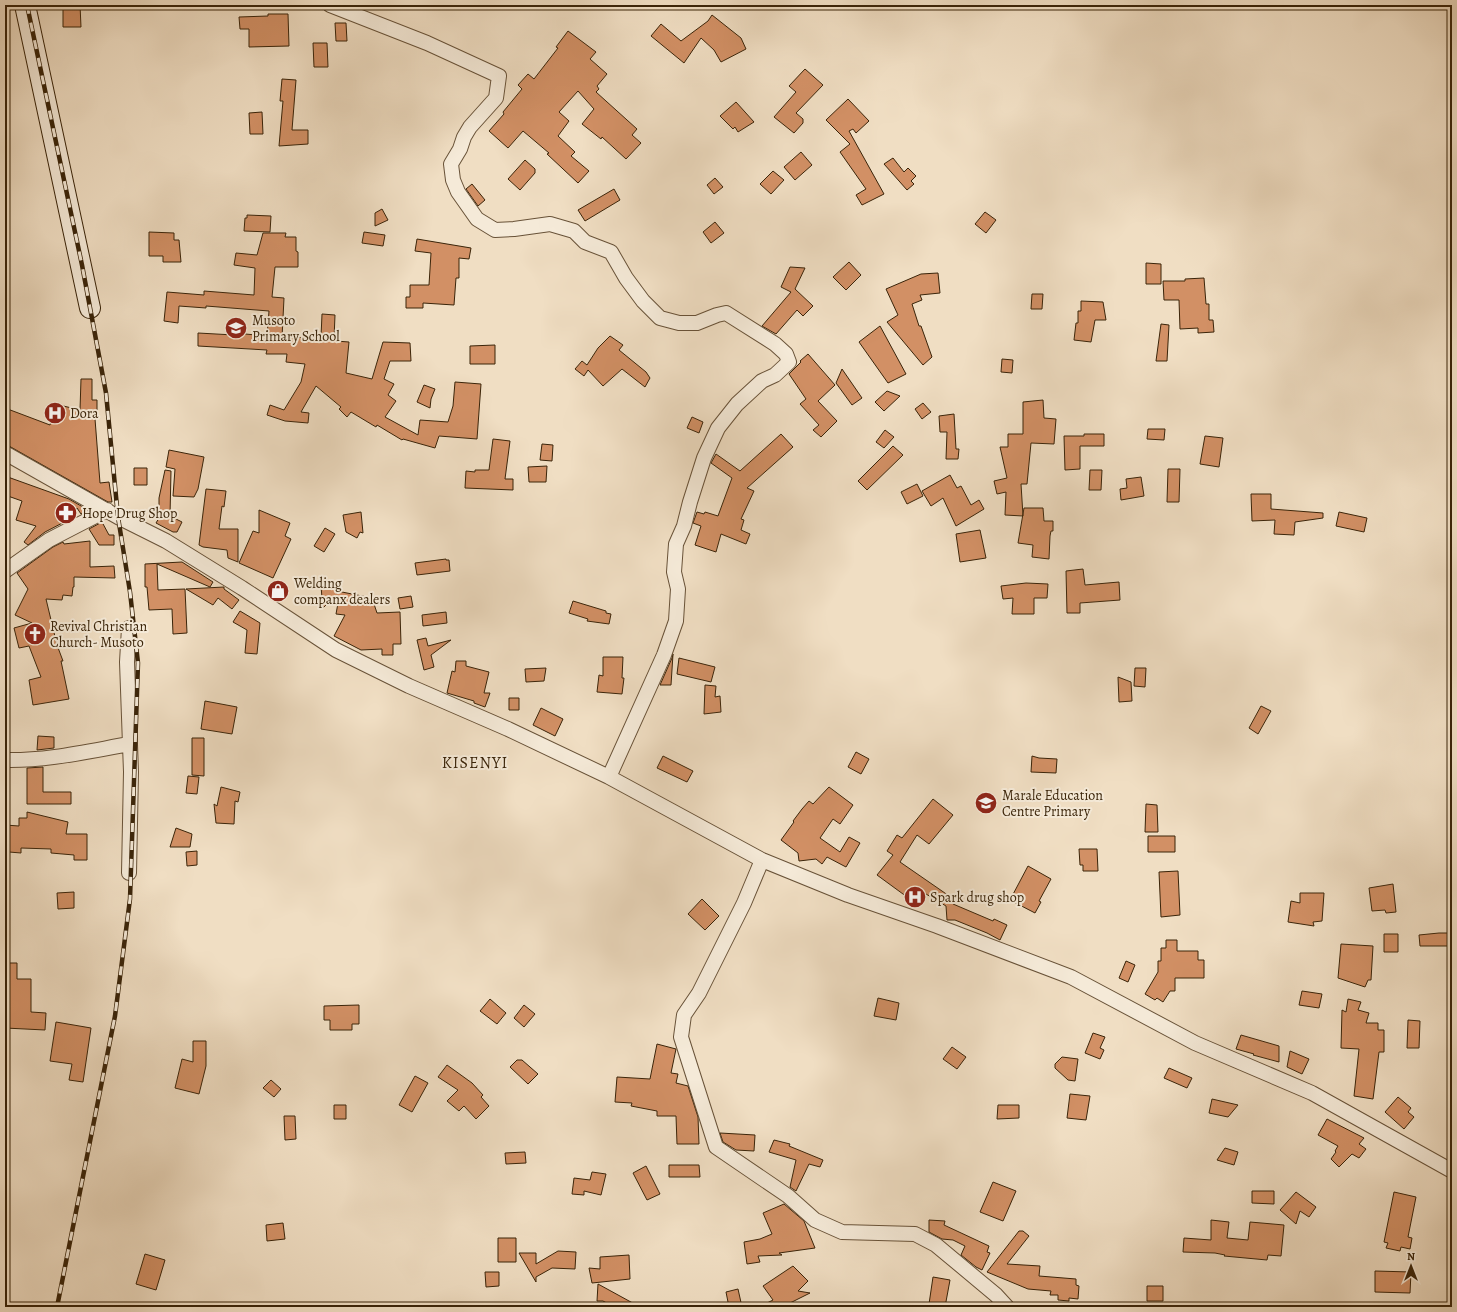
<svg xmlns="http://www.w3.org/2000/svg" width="1457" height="1312" viewBox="0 0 1457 1312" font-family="Alegreya,serif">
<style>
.building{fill:#d29065;stroke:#3a2409}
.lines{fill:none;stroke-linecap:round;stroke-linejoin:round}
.minor-casing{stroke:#685238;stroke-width:16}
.secondary-casing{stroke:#3a2409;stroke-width:22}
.minor{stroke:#f5ead8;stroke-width:14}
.secondary{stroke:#f5ead8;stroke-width:20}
.rail-casing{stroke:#3a2409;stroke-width:4.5}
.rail{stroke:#f5ead8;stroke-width:3;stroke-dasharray:9;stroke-linecap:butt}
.labels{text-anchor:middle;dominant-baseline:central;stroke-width:4;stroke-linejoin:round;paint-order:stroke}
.poi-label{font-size:14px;fill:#3a2409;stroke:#f5ead8;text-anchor:start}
.quarter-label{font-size:16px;letter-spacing:1px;fill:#3a2409;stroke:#f5ead8}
</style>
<rect width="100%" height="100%" fill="#f0dec3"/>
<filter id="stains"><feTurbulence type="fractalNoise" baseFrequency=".005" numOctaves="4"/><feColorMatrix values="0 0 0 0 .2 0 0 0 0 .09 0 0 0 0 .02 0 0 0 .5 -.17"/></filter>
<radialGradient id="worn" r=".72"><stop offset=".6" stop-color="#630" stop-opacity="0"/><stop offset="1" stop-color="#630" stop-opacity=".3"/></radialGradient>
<!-- building -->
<path class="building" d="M63,5H80L81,27H63Z
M268,14H288L289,46L249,47V29H240L239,17L268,16Z
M712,15L741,38L746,49L721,62L714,50L701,38L684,63L651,36L661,24L681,41L708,21Z
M335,23H346L347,41H336Z
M568,31L596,52L590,59L607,74L597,86L599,89L596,92L637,129L632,135L641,143L626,159L602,137L601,139L582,124L594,109L578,91L559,112L569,121L558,136L575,152L571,156L589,171L578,183L547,154L549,153L523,131L508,148L489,131L504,114L503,112L522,89L518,85L528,74L534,79L558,48L556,47Z
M313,43H327L328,67H314Z
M805,69L823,85L796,113L803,119V123L794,133L774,117L796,92L789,86Z
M282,79L296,80L292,130H308V144L279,146L283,101H280Z
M848,99L869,121L856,133L853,129L849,131L884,194L862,205L856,195L866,189L840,152L850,144L826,120Z
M736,102L754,122L738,132L735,127L733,129L720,116Z
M262,112L263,134H250L249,113Z
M801,152L812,165L795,180L784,167Z
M893,158L904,172L908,168L916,176L911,181L914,184L907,190L884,164Z
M525,160L535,169V173L520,190L508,179Z
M773,171L784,180L771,194L760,184Z
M715,178L723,187L714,194L707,185Z
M472,184L485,200L478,206L466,189Z
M614,189L620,200L585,221L578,210Z
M382,209L388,220L375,226V213Z
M985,212L996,220L986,233L975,224Z
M247,215L271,216L270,232L244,231L245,218H247Z
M715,222L724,233L711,243L703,232Z
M149,232L174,233V240H179L181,262H163V256H149Z
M364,232L385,235L383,246L362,243Z
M263,233H286L285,237H296V251L298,252V267H275L272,297L284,298L282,338L321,337L322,314L335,315L334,339H336V341L349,342L346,373L372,379L383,342L410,343L411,361H390L384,379L394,384L388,395L396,401L385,417L418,435L420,420L448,422L453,406L455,382L481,384L477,439L439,436L435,448L403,439L402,440L377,425L376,427L351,412L347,417L339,409L341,407L316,386L301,412L309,413L308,423L285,421L267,415L270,405L284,410L301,382L305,364L286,362L287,354H266L267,350L198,346V333L234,335V333L267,336L269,311L206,306V308L179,306L178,323L164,321L167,292L204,295V291L254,295L255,268L234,265L236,253L257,255Z
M417,239L471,248L469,259L459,258V278H456L454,305L423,303V308H406V297H410V285H429L431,253L415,251Z
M849,262L861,275L846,290L833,277Z
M1146,263L1161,264V284H1146Z
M790,267L805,268L795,289L813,306L803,316L797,310L776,334L762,326L791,292L781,287Z
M938,273L940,293L920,295L922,300L912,304L919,326H921L932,357L923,365L887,322L898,315L886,289L921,274Z
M1204,278L1206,304H1209V320H1213L1214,332L1198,333V328L1180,329L1179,300H1164L1163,281H1185V279Z
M1032,294H1043L1042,309H1031Z
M1081,301L1103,302L1106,320H1095L1091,342L1074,340L1076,323H1078V311H1081Z
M1161,324L1169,325L1167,361H1156Z
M880,326L906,374L888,383L859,342Z
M610,336L623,345L619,350L646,372L650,378L645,387L622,369L603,386L588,370L584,376L575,369L582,361L587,365L598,348Z
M495,345V364H470V346Z
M808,354L835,385L818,401L837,421L821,437L813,430L819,425L800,404L806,399L789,374L801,362L800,361Z
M1002,359L1013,360L1012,373L1001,372Z
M842,369L862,398L852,405L836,383Z
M81,379H92V400H97V419H95L100,483L109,482L112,502H108L9,446L5,445V408L50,425L55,404L80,410Z
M424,385L435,389L431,399L430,408L417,402Z
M887,391L900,396L884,411L875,402Z
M1043,400L1044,418L1056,419L1054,444L1031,443L1027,484H1021L1023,516L1005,515L1006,492L997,494L994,481L1007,478L1000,447H1008V434H1023V402Z
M923,403L931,412L922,419L915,409Z
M954,414L956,449H959L958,459H946L947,432H940L939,416Z
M692,417L703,422L699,433L687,428Z
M1148,429H1165L1164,440L1147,439Z
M885,430L894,437L884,448L876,442Z
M781,434L793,447L747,488L754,491L741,519L744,520L741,530L750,534L746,544L721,534L716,552L695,545L701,526L693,523L697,512L704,514L705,512L718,516L732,478L711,463L716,454L740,471Z
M1084,434H1104V446H1080V469L1065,470L1064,436H1084Z
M1205,436L1223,438L1219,467L1200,464Z
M493,439L510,441L505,479H513V490L465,488L466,471L475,472V470H489Z
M542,444L553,445L552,461L540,460Z
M893,446L903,455L867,490L858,481Z
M169,450L204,457L198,489L194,497L173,496L175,469L166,467Z
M547,466L546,482H529L528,467Z
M134,468H147V485H134Z
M1168,469H1180L1179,502H1167Z
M165,470L171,471L170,516L182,522L177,532H173L156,523L159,518V498Z
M1090,470H1102L1101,490H1089Z
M950,475L957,488L961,486L971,505L979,500L984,509L956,526L943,498L931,506L922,491Z
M5,476L69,499L88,510L81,514L77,508L72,518L45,532L28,545L24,542L36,526L16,520L22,501L5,495Z
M1141,477L1144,496L1121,500L1120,489L1127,488L1126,479Z
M917,484L923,496L907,504L901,492Z
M206,489L226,491L224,507L222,506L219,529H238V562L228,558L227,550L203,547L199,545Z
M1251,494H1271V509L1323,513V518L1295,522L1294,535L1274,534L1275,520L1252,521Z
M1024,508H1043L1044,521H1053V531H1051L1050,536L1049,559L1032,557L1033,545L1018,543Z
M259,510L290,523L285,536L291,539L273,578L239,563L253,531L259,533Z
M361,512L363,533L360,532L357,538L346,532L343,515Z
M1339,512L1367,518L1364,532L1336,526Z
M102,522L109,535H114V545H99L89,529Z
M325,528L335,534L324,552L314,546Z
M980,530L986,558L960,562L956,534Z
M90,541V567L114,566L115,578L74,577V587H73L72,596L63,595L62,600L46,599L57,645L63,661H61L69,699L33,705L29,680L41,677L29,646L19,648L14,628L32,623L15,615L28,589L17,573L53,547L63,542L64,544Z
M446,559V560H449L450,571L417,575L415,563Z
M182,562L213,582L210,587L157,564L158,590L185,589L187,633L173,634L172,609L149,610L147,587H145V564Z
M1083,569L1085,585L1119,582L1120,600L1080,603V613H1067L1066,571Z
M1026,583L1048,584L1047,598H1034V614H1012L1013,598L1003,599L1001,586Z
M332,585V589L339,591L336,593L342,592L372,598L377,613L400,612L401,644H393V655H382V649L361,650L334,636L345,615L336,614L338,603L327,604L322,609V604H313L312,601L322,598L321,586Z
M273,586L284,587L283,598L272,597Z
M224,587V589L239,600L232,609L218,598L213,605L186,589Z
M411,596L413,607L400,609L398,598Z
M573,601L606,611V613L611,614L609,624L587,621L588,619L569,613Z
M240,611L260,623L257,654L245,653L247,630L233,622Z
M446,612L447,623L423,626L422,615Z
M426,638L428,646L451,640L431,655L434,667L424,670L417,640Z
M673,654L671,685H660L672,658Z
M603,657H623L622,678H624L622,694L597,692L599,675L603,676Z
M679,658L715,667L711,682L677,674Z
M456,661H466V666L489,672L484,693H490L485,707L474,703V701L447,693L452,671L455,672Z
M546,668L544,681L526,682L525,669Z
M1135,668H1146L1145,687L1134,686Z
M1118,677L1131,682L1132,701L1119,702Z
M705,685L716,686L715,697L720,696L721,712L704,714Z
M509,698H519V710H509Z
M205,701L237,707L232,734L201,729Z
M1261,706L1271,711L1258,734L1249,728Z
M541,708L563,719L555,736L533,725Z
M38,736L54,737V748L37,750Z
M192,738H204V776L192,775Z
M856,752L869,759L861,774L848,767Z
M663,756L693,771L687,782L657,768Z
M1032,756L1039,758L1057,759L1056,773L1031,772Z
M43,767V792H71V804H27V768Z
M188,776L199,777L197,794L186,793Z
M221,787L240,792L238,802L235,801L234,824L216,823L214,804L217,806Z
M829,787L853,805L840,824L833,819L820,838L840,852L849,837L860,843L846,867L827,857L822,864L816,859L799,861L798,853L781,840L794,822L793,821L802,809L809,801L813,804Z
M933,799L953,815L929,844L917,835L900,862L955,900L953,904L993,921L994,919L1007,925L1000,940L987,933L955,920H947L946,906L926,894L918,905L877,875L893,855L887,851L897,835L902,838Z
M1146,804L1157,805L1158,832H1145Z
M27,812L68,822L66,834H87V860H74V855L51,853V849L21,848V853L9,852V845L5,844V825L19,826V818H27Z
M176,828L192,834L190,847H170Z
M1148,836H1175V852H1148Z
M1079,849H1097L1098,871H1083V865H1080Z
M197,851V865L187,866L186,852Z
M1028,866L1051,879L1039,901L1041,902L1035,913L1010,900Z
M1178,871L1180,915L1161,917L1159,872Z
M1393,884L1396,912L1386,913L1385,910L1372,911L1369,888Z
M74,892V908L58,909L57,893Z
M1300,893H1324L1322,921L1313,922L1314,926L1288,922L1291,901L1300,903Z
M702,899L719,916L705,930L688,914Z
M1439,933H1452V946H1420L1419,935Z
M1384,934H1398V952H1384Z
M1166,940H1177V951H1198V960H1204V978H1175V991H1170L1163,1002L1157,998L1155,1000L1145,994L1158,972V961H1161V948H1166Z
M1341,944L1373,946L1371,980H1368L1365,987L1338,978Z
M1126,961L1135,965L1128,982L1119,978Z
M5,963H17V979H31V1012L46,1013L45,1030L5,1028Z
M1302,991L1322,994L1319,1008L1299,1005Z
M878,998L899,1003L896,1020L874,1016Z
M490,999L506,1013L497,1024L480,1011Z
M1348,999L1361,1002L1358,1010L1369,1013L1366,1023H1378V1030H1384V1052H1379L1373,1099L1354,1096L1359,1049L1341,1048L1342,1010L1346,1012Z
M359,1005V1024H352V1030H330V1020H324V1006Z
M524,1005L535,1014L524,1027L514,1018Z
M1408,1020L1420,1021L1419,1048H1407Z
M56,1022L91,1028L83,1082L69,1080L72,1064L50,1061Z
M1093,1033L1105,1037L1100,1048L1104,1050L1100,1059L1085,1053Z
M1241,1035L1279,1046V1062L1253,1055L1254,1054L1236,1049Z
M193,1041H206V1066L199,1094L175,1088L182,1059L193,1062Z
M657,1044L676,1049L671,1073L678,1074L676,1083L688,1086L698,1117L699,1144H677L676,1116H657V1111L631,1106L632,1103L615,1102L617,1077L650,1079Z
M952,1047L966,1057L957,1069L943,1059Z
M1290,1051L1309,1059L1302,1074L1287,1067Z
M1062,1057L1078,1059L1075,1081L1068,1080L1055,1068V1064Z
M517,1060H522L538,1074L528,1084L510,1067Z
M447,1065L472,1083L483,1095L481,1097L489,1106L476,1119L464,1106L459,1111L447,1101L458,1090L438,1077Z
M1169,1068L1192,1078L1187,1088L1164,1078Z
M415,1076L428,1083L412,1112L399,1105Z
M271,1080L281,1089L274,1097L263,1088Z
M1070,1094L1090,1096L1086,1120L1067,1118Z
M1398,1097L1411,1108L1408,1112L1414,1117L1404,1129L1385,1112Z
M1212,1099L1238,1105L1228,1117L1209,1113Z
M334,1105H346V1119H334Z
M998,1105H1019V1118L997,1119Z
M284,1116H295L296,1139L285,1140Z
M1327,1119L1364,1138L1359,1144L1366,1149L1359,1158L1352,1154L1339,1167L1331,1159L1336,1152L1335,1151L1338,1146L1318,1135Z
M720,1133L755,1135L754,1151L736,1150L723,1142Z
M774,1140L790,1144L789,1146L823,1160L820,1167L809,1164L796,1191L790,1187L796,1160L769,1152Z
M1225,1148L1238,1152L1234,1165L1217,1160Z
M525,1152L526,1163L506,1164L505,1153Z
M669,1165H699L700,1177H669Z
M646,1166L660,1194L647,1200L633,1173Z
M592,1172L606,1174L601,1195L584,1191V1195L572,1194L574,1178L590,1180Z
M993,1182L1016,1191L1003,1221L980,1212Z
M1252,1191H1274V1204L1252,1203Z
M1296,1192L1316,1207L1309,1217L1300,1211L1296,1224L1280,1210Z
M1394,1192L1416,1197L1408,1237L1412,1238L1410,1249L1401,1247L1400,1251L1386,1248L1388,1243L1384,1242Z
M784,1204L804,1221L815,1248L779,1253L782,1255L758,1256L760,1262L747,1264L744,1242L760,1239L772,1234L763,1213Z
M929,1220L945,1221L944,1225L989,1246L987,1252L990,1253L982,1270L976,1267L961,1255L965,1246L953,1240L942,1239L929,1232Z
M1211,1220L1229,1222L1227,1238L1248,1240L1250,1222L1284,1225L1281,1256L1268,1255L1267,1260L1224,1256L1225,1255L1215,1253L1183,1252L1184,1238L1211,1240Z
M283,1223L285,1239L267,1241L266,1225Z
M1019,1231H1023L1029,1236L1007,1264L1040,1266L1039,1276L1076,1279V1285L1079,1286L1078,1299L1069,1298V1301L1058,1300V1295H1050L1051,1291L1028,1289L987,1272Z
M498,1238H516V1262H498Z
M558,1251L576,1252L575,1269L552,1268L536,1277V1282L519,1253H536V1264Z
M145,1254L165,1260L156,1290L136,1284Z
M629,1255L630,1279L592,1283L589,1268L600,1269V1257Z
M793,1266L808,1281L798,1291L810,1293L782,1307H759L773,1300L763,1286Z
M1375,1271L1411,1272L1410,1293L1375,1292Z
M485,1272H499V1286L486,1287Z
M933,1277L950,1280L945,1307L929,1304Z
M598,1284L640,1307H614L603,1301H597Z
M1147,1286H1163V1301H1147Z
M738,1289L742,1307H729L726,1292Z"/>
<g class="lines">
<!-- minor casing -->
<g class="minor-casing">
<path id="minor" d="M330,5L427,43L499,76L496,98L470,127L464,137L460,149L451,164L453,180L458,192L477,219L495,230L514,229L550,224L574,231L585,242L611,252L626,278L643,301L660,318L679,323H697L717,315L726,313L775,344L786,354L789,362L775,375L762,381L737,404L718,428L704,458L690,502L684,526L676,544L674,572L678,589L676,621L664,655L609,777
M5,453L118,517L166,541L242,588L336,650L409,686L508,729L609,777L762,860L848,895L937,926L1071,977L1195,1043L1312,1093L1452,1171
M5,571L49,540L107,510
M5,760C47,761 89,751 130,744
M762,860L744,903L699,993L684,1015L681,1037L716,1147L788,1196L815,1220L842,1232L915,1234L936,1245L996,1295L1007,1307
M129,873L131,772L127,662L129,628"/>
</g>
<!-- secondary casing -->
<g class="secondary-casing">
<path id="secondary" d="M25,5L90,308"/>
</g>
<!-- minor -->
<use href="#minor" class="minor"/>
<!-- secondary -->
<use href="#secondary" class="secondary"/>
<!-- rail casing -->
<g class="rail-casing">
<path id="rail" d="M27,5L82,265L106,393L118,517L130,592L138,663L130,899L115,1016L57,1307"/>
</g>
<!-- rail -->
<use href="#rail" class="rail"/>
</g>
<!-- icons -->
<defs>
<g id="school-disc" transform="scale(1.15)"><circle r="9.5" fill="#8f2418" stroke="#f5ead8"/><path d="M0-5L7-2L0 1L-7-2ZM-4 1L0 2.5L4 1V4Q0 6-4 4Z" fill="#fff"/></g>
<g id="hospital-disc" transform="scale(1.15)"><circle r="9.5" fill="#8f2418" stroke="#f5ead8"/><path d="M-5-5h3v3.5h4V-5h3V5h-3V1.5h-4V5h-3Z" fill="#fff"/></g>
<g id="pharmacy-disc" transform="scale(1.15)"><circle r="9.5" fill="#8f2418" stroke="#f5ead8"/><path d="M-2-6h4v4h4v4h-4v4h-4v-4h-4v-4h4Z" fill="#fff"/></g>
<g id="shop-disc" transform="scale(1.15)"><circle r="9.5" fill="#8f2418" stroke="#f5ead8"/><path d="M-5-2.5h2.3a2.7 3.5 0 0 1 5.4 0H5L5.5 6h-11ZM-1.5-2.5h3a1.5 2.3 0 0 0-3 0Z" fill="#fff"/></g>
<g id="church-disc" transform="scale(1.15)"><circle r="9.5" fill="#8f2418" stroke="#f5ead8"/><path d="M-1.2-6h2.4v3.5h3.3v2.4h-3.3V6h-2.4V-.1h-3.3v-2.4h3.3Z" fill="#fff"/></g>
</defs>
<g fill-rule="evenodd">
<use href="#school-disc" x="236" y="328"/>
<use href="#hospital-disc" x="55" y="413"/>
<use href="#pharmacy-disc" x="66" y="513"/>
<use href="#shop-disc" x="278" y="591"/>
<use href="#church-disc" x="35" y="634"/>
<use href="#school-disc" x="986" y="803"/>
<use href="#hospital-disc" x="915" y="897"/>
</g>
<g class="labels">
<!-- poi labels -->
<g class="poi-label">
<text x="252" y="320">Musoto<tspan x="252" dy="16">Primary School</tspan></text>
<text x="70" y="413">Dora</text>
<text x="82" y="513">Hope Drug Shop</text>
<text x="294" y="583">Welding<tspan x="294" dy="16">companx dealers</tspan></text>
<text x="50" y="626">Revival Christian<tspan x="50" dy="16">Church- Musoto</tspan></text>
<text x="1002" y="795">Marale Education<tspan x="1002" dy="16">Centre Primary</tspan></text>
<text x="930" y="897">Spark drug shop</text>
</g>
<!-- quarter labels -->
<g class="quarter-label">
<text x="475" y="763">KISENYI</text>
</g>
</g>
<!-- margin -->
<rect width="1457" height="1312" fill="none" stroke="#f0dec3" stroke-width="20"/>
<rect x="6" y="6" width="1445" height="1300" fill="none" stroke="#3a2409" stroke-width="2"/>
<rect x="10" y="10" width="1437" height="1292" fill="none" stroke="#3a2409"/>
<!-- north arrow -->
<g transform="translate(1411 1266)" stroke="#f5ead8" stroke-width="3" paint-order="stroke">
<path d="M0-3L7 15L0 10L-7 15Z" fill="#3a2409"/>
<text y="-6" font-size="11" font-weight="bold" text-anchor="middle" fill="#3a2409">N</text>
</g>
<rect width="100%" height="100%" filter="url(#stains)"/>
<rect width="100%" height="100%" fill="url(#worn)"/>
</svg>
